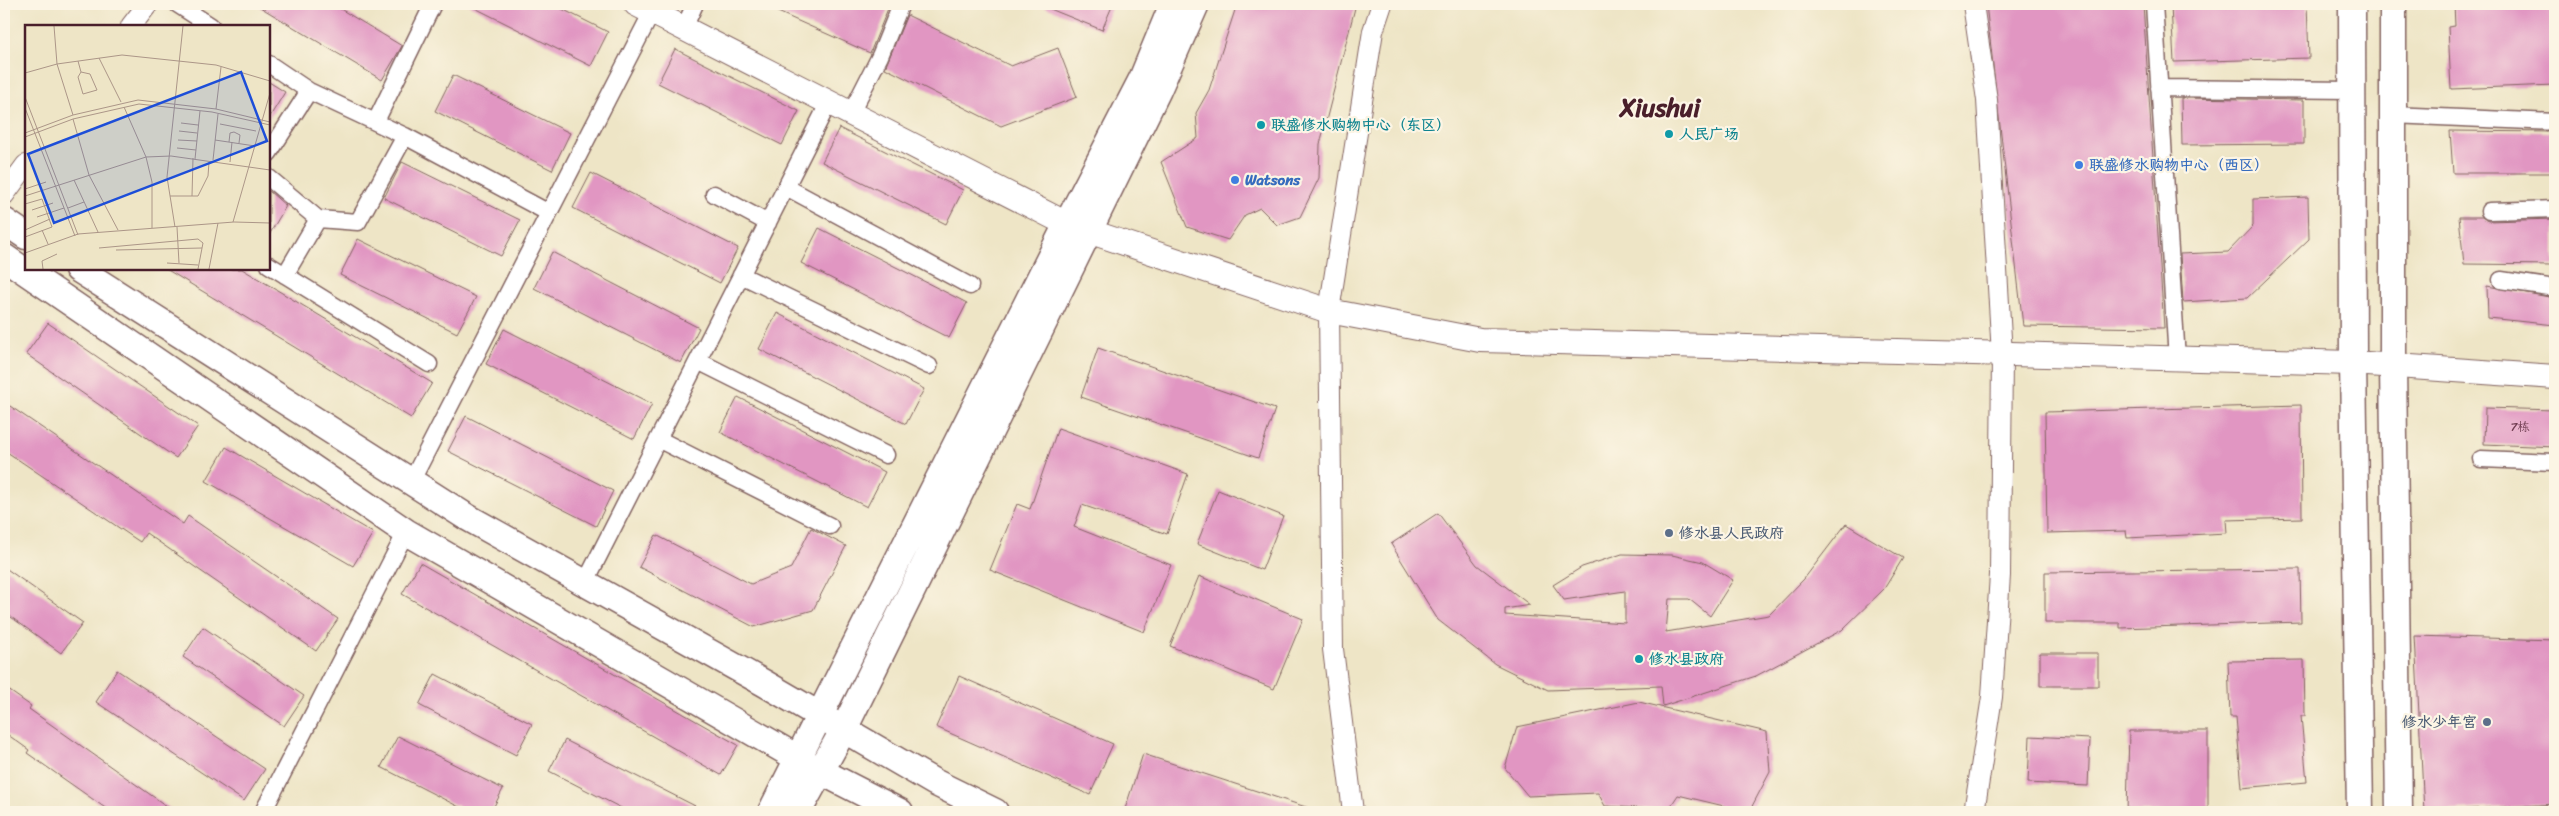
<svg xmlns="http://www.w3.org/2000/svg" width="2559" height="816" viewBox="0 0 2559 816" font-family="Sriracha,'LXGW WenKai TC',sans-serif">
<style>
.building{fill:#e196c2}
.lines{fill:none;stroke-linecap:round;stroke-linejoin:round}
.minor-casing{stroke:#836461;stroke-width:19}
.tertiary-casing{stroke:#836461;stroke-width:22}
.secondary-casing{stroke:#836461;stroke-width:26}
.primary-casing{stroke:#836461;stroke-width:29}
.minor{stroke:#fff;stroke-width:16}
.tertiary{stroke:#fff;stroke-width:20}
.secondary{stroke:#fff;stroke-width:24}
.primary{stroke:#fff;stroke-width:26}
.culture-dot{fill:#0f9aa8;stroke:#fcf5e5;stroke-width:2}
.shop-dot{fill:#3f7fe0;stroke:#fcf5e5;stroke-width:2}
.service-dot{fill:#5c6f8a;stroke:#fcf5e5;stroke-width:2}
.labels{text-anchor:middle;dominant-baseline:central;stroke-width:4.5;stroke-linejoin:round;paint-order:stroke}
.number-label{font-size:12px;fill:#703d51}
.culture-label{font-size:15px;font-weight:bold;fill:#0d838f;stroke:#fcf5e5;text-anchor:start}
.shop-label{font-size:15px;font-weight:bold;fill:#366cbe;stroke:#fcf5e5;text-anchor:start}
.service-label{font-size:15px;font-weight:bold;fill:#4e5e75;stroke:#fcf5e5;text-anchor:start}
.town-label{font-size:25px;font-weight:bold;fill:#4a1f2b;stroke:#fcf5e5}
.inset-road{fill:none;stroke:#ac9688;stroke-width:1}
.view{fill:#1d4ed8;fill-opacity:0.15;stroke:#1d4ed8;stroke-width:2.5}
.inset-edge{fill:none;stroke:#4a1f2b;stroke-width:2.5}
</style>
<rect width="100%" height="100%" fill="#fcf5e5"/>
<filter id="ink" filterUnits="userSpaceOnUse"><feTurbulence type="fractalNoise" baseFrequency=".02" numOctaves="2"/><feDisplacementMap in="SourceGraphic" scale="10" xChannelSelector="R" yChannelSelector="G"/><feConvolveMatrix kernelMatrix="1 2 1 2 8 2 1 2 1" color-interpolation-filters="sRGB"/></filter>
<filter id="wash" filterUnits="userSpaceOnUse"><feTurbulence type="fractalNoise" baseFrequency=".0096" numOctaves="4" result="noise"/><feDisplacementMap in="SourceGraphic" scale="20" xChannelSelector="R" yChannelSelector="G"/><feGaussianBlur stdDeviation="1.12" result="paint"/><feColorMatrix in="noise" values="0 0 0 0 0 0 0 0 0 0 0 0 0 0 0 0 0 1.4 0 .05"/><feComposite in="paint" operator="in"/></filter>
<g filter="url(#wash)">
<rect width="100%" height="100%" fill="#eee5c6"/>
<g id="blocks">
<!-- building -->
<path class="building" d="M255,4H332L402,46L382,80Z
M467,4H552L608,32L591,66Z
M760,4H885L889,6L870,53Z
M1038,4H1113L1102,30Z
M1237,4H1356L1320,144L1319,178L1300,217L1277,225L1260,208L1245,215L1228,240L1187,227L1161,162L1198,138L1196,113L1209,90Z
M1986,4H2143L2164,328L2023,326Z
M2228,4H2307L2309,58L2174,62L2171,6Z
M2454,4H2553L2555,85L2451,89L2448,27L2455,26Z
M907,15L1011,66L1058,48L1077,97L1001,126L885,68Z
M675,49L799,111L782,145L658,83Z
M453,75L570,133L552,170L435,111Z
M269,82L285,92L269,118Z
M2181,98L2304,100V144L2182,145Z
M839,128L963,190L946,224L822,162Z
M2450,131L2555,132V173H2453Z
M402,162L520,220L501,256L384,198Z
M591,173L738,248L720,283L573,208Z
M269,191L286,206L269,235Z
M2308,197L2309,239L2247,298L2183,302L2180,254L2228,252L2253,226V199Z
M2459,217H2482L2489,221L2555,219V265L2464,264Z
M819,228L967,303L949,338L801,263Z
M358,239L476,297L457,333L340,275Z
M552,252L699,328L681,363L534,288Z
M166,269H242L432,383L411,418Z
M2487,286L2555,298V325L2488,318Z
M777,313L924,389L906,424L759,349Z
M48,323L198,426L176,458L26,354Z
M504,329L652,404L634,439L486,364Z
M1098,348L1275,409L1258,458L1081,397Z
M738,397L885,472L867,507L720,432Z
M4,402L183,524L188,516L338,619L316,651L146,533L140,542L4,450Z
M2301,405L2302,518L2226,520L2227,533L2127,538L2126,531L2047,533L2045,412Z
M2485,408L2555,410V447L2484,444Z
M466,416L613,491L596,526L448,451Z
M1058,428L1188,474L1167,534L1082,505L1074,527L1171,565L1144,632L990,570L1017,504L1030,509Z
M226,447L373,533L353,566L206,481Z
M1218,490L1283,516L1262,570L1197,544Z
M1438,513L1477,565L1530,605L1505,609V615L1625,623V591L1564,600L1553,585L1582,567L1622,554L1672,555L1703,562L1733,580L1710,616L1689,599H1669L1666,632L1769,615L1804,579L1846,524L1903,558L1884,589L1842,630L1756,676L1663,706L1661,686L1548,690L1495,664L1438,620L1391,544Z
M811,528L846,546L813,610L754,627L639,567L656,535L751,584L791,568Z
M420,563L738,745L721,775L402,594Z
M4,567L83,623L61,653L4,612Z
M2300,569L2301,622L2120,628V623H2045V572Z
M1199,576L1303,619L1274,689L1170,646Z
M203,627L304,696L284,726L183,657Z
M2415,636L2555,640V804L2424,812Z
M2040,653H2098V686H2040Z
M2304,660L2305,716H2301L2307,782L2242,788L2236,717H2230L2228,661Z
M117,670L265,769L244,801L96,702Z
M435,674L532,724L516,755L419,705Z
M959,676L1113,744L1090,795L936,727Z
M4,687L31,706L29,709L175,812H111L27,753L29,750L4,732Z
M1639,702L1767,732L1770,772L1749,812L1678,795L1668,810L1605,806L1598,793L1528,796L1505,768L1517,727Z
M2129,731H2208V812H2127Z
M398,736L503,789L491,812H469L381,767Z
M2030,736L2090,739L2088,786L2028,783Z
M565,740L707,812H629L549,771Z
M1143,754L1312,809V812H1124Z"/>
</g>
</g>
<g filter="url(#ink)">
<use href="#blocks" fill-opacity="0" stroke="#836461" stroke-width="1"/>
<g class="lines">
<!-- minor casing -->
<g class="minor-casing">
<path id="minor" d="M177,4L211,26
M2154,4L2177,359
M684,28L695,4
M269,64L309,91L405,136L549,213
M2159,88L2351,90
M851,113L880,56L901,4
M2392,115L2555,122
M376,121L433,4
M269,153L309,91
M269,178L318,219L358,222L405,136
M786,187L970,286
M714,194L768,223
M2489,211L2555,209
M269,265L429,364
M285,275L318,219
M741,275L929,366
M2501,280L2555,288
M698,361L886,455
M658,439L830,526
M2481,459L2555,462
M411,482L652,12
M585,583L829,102
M263,812L406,532"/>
</g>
<!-- tertiary casing -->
<g class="tertiary-casing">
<path id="tertiary" d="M1973,4L1987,100L2002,355L2000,575L1992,697L1974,812
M131,26L148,4
M4,195L26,165
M1353,812L1333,649L1329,311L1373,31L1382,4"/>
</g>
<!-- secondary casing -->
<g class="secondary-casing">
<path id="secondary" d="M636,4L1067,224L1329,311L1480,340L2353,363L2555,377"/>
</g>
<!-- primary casing -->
<g class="primary-casing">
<path id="primary" d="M2352,4L2353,363L2360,812
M2393,4V366L2399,812
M4,221L26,236
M4,257L406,532L820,771L900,812
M78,269L465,516L764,683L934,782L995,812
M771,812L1067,224L1142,79L1173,4
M798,812L844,729L1158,90L1196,4"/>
</g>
<!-- minor -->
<use href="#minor" class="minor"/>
<!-- tertiary -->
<use href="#tertiary" class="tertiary"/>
<!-- secondary -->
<use href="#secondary" class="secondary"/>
<!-- primary -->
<use href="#primary" class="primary"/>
</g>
</g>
<!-- markers -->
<g class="culture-dot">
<circle cx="1261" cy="125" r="5"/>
<circle cx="1669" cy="134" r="5"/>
<circle cx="1639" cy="659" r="5"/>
</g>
<g class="shop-dot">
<circle cx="2079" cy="165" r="5"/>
<circle cx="1235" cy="180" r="5"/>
</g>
<g class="service-dot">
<circle cx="1669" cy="533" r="5"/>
<circle cx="2487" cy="722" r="5"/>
</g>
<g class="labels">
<!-- number labels -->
<g class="number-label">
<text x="2520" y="427">7栋</text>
</g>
<!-- culture labels -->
<g class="culture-label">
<text x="1271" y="125">联盛修水购物中心（东区）</text>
<text x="1679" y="134">人民广场</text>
<text x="1649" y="659">修水县政府</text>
</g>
<!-- shop labels -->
<g class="shop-label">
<text x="2089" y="165">联盛修水购物中心（西区）</text>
<text x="1245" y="180">Watsons</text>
</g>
<!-- service labels -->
<g class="service-label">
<text x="1679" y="533">修水县人民政府</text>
<text x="2477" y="722" text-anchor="end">修水少年宫</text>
</g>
<!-- town labels -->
<g class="town-label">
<text x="1660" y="107">Xiushui</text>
</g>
</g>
<!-- overview -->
<g transform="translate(25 25)">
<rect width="245" height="245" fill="#eee5c6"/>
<path class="inset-road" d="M29,1L32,39L48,90M74,33L96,77M53,36L56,47L53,52L58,69L72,65L65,49L56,47M0,48L32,39L97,30L191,40L245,56M0,72L53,210M99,82L121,132L127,157V203M0,83L50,211M191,84L196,42M48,94L64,150L93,205M156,98L173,100M195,99L231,106M154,106L172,108M0,108L48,90L113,75L191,84L245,97M0,112L48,94L114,79L187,87L245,100M153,115L172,116M190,115L230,121M204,117L205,108L209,107L215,110L214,118M152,123L171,125M170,134L175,86M188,135L193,89M205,137L207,117M49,155L73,207M0,164L21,157M0,171L121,132L146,131L245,145M145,171H173L183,151L184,137M167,171L168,133M0,179L17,174L27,202L0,212M43,183L59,177M7,185L28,178M12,192L39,183M208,197L245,68M150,202L142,152L158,1M152,202L154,238M0,205L25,194M17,205L23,219M74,223L173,214L178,218L173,244M91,225L177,223M0,228L53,209L209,197L245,198M142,238L173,240M18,244L17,236L32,229M184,244L193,198"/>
<path class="view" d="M216,47L242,116L29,198L3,129Z"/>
<rect width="245" height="245" class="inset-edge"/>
</g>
<!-- margin -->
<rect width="2559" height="816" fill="none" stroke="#fcf5e5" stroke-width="20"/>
</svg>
